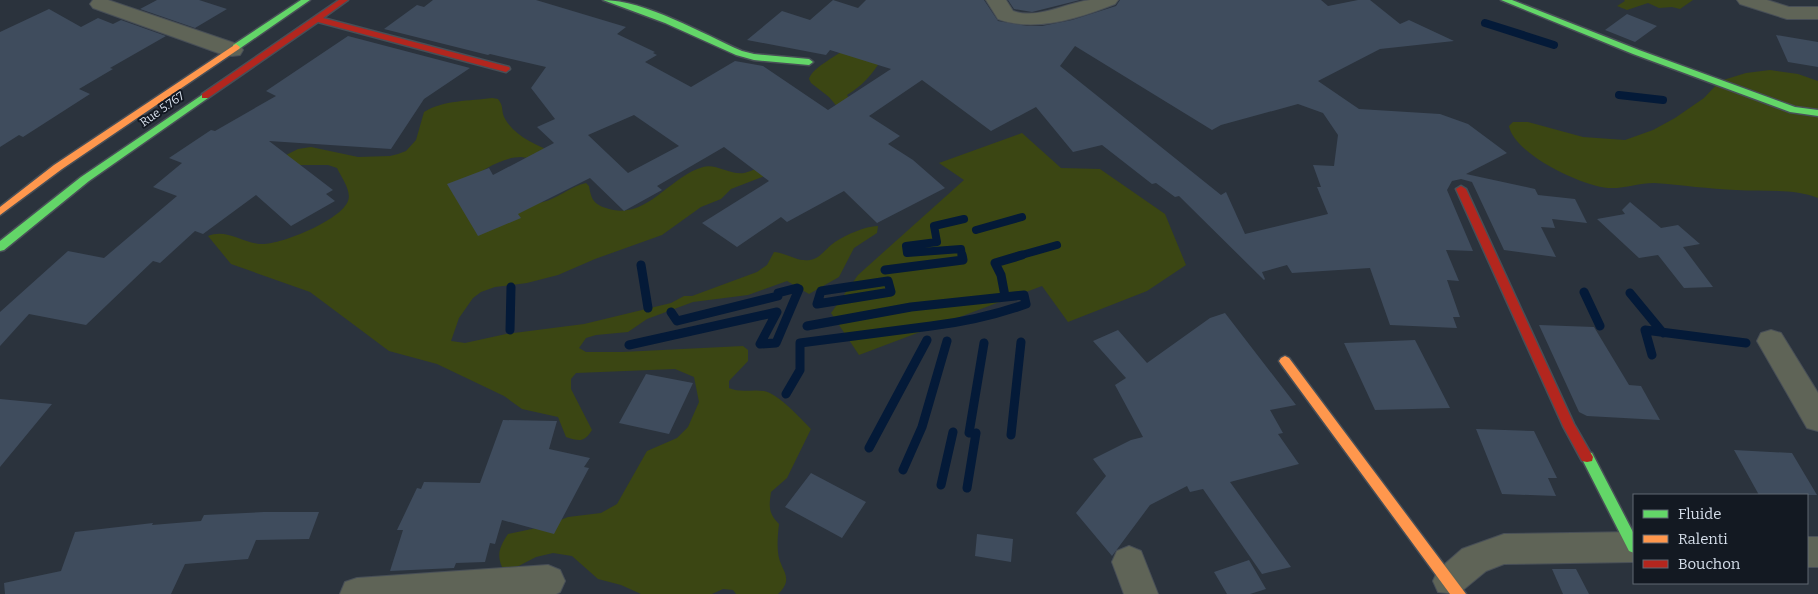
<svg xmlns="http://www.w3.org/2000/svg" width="1818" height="594" viewBox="0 0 1818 594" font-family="Bitter,serif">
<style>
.green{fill:#3b4613}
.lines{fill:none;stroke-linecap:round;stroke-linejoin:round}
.stream-far1{stroke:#041a38;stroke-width:8}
.stream{stroke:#041a38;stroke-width:9}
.building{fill:#3f4c5d;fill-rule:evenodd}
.street-casing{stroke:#484f57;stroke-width:2}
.fast-casing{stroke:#484f57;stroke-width:3}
.slow-casing{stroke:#484f57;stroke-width:3}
.jam-casing{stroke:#484f57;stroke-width:3}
.street{fill:#5f6457;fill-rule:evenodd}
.fast{fill:#63d668;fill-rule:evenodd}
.slow{fill:#ff974d;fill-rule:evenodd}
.jam{fill:#b3261e;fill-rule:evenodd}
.labels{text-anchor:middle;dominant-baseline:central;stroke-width:4;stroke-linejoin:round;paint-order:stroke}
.street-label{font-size:12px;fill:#d6dfeb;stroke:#131922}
</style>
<rect width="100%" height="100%" fill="#2b333d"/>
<!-- green -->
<path class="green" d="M1624,0H1693L1680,9L1672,7L1659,8L1648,3L1627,10L1617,6L1625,1Z
M845,49L881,60C872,75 862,86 847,95L856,108L791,166L731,189L721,199L701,207L662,235L595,259L558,275L527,283L495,287L481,292L473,298L459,318L451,341L465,343L506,334L584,324L671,303L684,296H692L757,272L767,265L774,252C787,253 797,262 810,260C820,259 827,247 835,242C846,235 865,226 878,226L877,233L854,248L839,277L809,294L787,281L748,295L693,302L647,319L628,332L596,335L586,338L579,348L586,352H622L743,346L748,350V361L729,381V388C740,393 752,389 764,391C779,394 800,418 811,429L787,478L771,492C769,506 768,513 779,524C778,533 777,543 778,552C779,570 796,577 778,594H736L733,590L723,589L712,594H641L621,585L598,579L572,556L553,553L536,557L505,573C496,557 498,549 508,534L546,526L568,517L601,513L617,504L647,451L677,438L688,427L699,402L694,377L675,369L576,373L571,379V389L592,430C584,443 579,441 566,437L558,417L522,409L504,396L437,364L389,351L310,292L231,264L208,236C226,228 243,243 261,244C281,245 341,220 348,201C352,191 341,177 337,168L328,165H282L286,155L298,149L311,147L358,157L390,156L398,154L406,151L416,140L424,112C443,100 470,101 492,98L498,99C504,107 501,109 504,117C514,137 536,144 554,153L549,163C540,161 530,158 521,157C503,157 481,170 468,182C487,188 524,207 543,202C557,199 569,187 586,183L589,186C591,198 593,204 606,208C646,222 668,177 703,167C715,163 730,175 744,173C766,169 819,125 840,110L829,97L811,83L809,79C812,68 835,57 845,49Z
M1770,70L1798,74L1818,81V198C1792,188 1764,192 1736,190C1709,189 1682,185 1654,183C1639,183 1624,189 1608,188C1582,186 1514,154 1509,126L1513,122H1528L1583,137L1625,140L1653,130L1675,118L1704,98L1720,81L1746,73Z
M1022,133L1061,168L1100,169L1165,214L1186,265L1147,291L1068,322L1042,286L859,355L831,313L858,275L964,180L939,163Z"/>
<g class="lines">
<!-- stream-far1 -->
<path class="stream-far1" d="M1485,23L1554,45
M1619,95L1663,100
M976,230L1022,217
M962,256L961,249L907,253L906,246L937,242L934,226L964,219
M1018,256L1057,245"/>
<!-- stream -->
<path class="stream" d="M641,265L648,308
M885,270L963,260L962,255
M888,281L891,292L817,304L821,291Z
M1584,292L1600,326
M1630,293L1663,333
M1005,296L1001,275L995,263L1022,255
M671,312L677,321L778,296V293L797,288
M807,326L911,307L1024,295L1026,304C995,315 964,322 931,326
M510,330L511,287
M629,345L777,312L760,344L776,343L799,289
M1652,355L1645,330L1746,343
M786,394L800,370V343L931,326
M969,433L984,343
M1011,435L1021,342
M869,448L927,340
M903,470L922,427L947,341
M941,485L953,432
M967,488L976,433"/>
</g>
<!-- building -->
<path class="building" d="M157,0H199L227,9L195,28L140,9Z
M433,0H536L626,27L617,34L655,52L653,53L657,55L645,62L691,87L735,61L763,66L828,110L891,69L830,50L826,55L747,40L782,11L810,20L833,0L858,8L866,0H984L998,21L1027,26H1042L1072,20L1116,6L1120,0H1321L1328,6L1358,0H1370L1400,24L1409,20L1454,41L1380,49L1318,81L1359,109L1440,114L1468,124L1507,153L1466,174L1535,189L1538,195L1575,199L1587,223L1552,219L1555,228L1541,227L1556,257L1504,250L1472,182L1461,179L1452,181L1447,190L1473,251L1446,250L1459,281L1447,280L1460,317H1453L1457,328L1390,325L1370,268L1292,273L1287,265L1262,272L1265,279L1264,280L1179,196L1175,197L1156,183L1152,184L1102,145L1073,152L1036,107L991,131L922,80L869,116L900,136L888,144L913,160L945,188L877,223L844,191L787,222L781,217L737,247L702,223L769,181L724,147L657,186L662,190L624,211L590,178L518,214L521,218L478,236L447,184L489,168L493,175L554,143L537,127L555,119L531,88L546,67L490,54L488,55L384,29L417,5L424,7ZM1075,46L1212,130L1221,125L1298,104L1323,113L1338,135L1334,166L1313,165L1321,187H1317L1328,214L1245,234L1226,192L1221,195L1060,66ZM634,115L679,146L628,173L588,135Z
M1008,0H1080L1032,12L1014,9Z
M49,9L81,27L98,18L113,24L121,20L166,36L110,68L113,69L79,89L90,94L23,137L19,135L0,147V32Z
M1627,14L1657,26L1635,42L1605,30Z
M1776,35L1818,42V67L1788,62Z
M348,36L470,68L424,99L391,149L269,141L333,190L326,194L335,201L291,226L256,195L203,234L195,231L160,263L153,261L86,325L29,314L0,346V312L68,251L104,258L177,196L153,187L182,163L169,158L211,130L215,131L276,96L266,91Z
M1630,202L1661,228L1678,225L1700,244L1683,247L1713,287L1684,288L1658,255L1639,258L1597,219L1625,214L1622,210Z
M1225,313L1296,405L1270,410L1283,433L1278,434L1299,464L1230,482L1291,567L1262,574L1203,489L1190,492L1187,486L1150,505L1112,556L1076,513L1106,476L1093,459L1131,440L1143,437L1115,385L1126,378L1093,341L1118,330L1147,363L1210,318Z
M1539,325L1594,327L1629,385L1641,386L1660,420L1587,416L1579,412Z
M1415,340L1450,408L1375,410L1344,343Z
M646,374L693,383L669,434L619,423Z
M0,399L52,404L0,467Z
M503,420L557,421L549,449L590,458L584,467L589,468L554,534L502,520L495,544L490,543L485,562L456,563L454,568L390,571L403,530H397L417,488L421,489L424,482L480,483Z
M1476,429L1534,431L1557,478H1548L1556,496L1502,494Z
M1734,450L1792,453L1817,495H1759Z
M811,473L866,502L842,538L785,507Z
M264,512H319L309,539L256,540L248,559L185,564L171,594H5L4,583L61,571L75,532L153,523L152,525L201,521L204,515Z
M977,534L1013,539L1011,562L975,556Z
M1249,560L1266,589L1250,594H1227L1214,572Z
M1552,569H1576L1589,594H1563Z"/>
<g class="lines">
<!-- street casing -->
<g class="street-casing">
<path id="street" d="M93,0H108L240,45L243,50L240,55L232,56L224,55L93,8L90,4Z
M986,0H1006L1013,11C1038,20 1065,3 1090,0C1099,0 1109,0 1118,0L1115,4C1079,18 1035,33 998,19Z
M1737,0H1767L1789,7H1818V19H1787L1740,4Z
M1771,330L1781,333L1818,393V431L1807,428L1757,341L1761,333Z
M1634,532L1633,562L1504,564L1486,571L1458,594L1438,592L1433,581L1438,570L1462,549L1504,534Z
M1807,537H1818V567H1807Z
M1129,546L1141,551L1158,594H1124L1112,562L1117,551Z
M548,565L560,570L565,581L560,592L556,594H340L345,582L357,578Z"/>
</g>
<!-- fast casing -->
<g class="fast-casing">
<path id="fast" d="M301,0H310L239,49H233V45Z
M603,0C645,0 703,34 742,51L754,54L809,59L813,62L809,65L754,60L736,55L665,23Z
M1501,0H1512L1639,50L1795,107L1818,110V116L1790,112L1633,54Z
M205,93L208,94V98L89,181L4,250L0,251V241L81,177Z
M1587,452L1592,453L1634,534V553L1629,551L1581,457L1582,453Z"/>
</g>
<!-- slow casing -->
<g class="slow-casing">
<path id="slow" d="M236,44L240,47L239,49L62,169L0,215V207L54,165Z
M1285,356L1289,358L1466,594H1450L1281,364L1279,361L1281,358Z"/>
</g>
<!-- jam casing -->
<g class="jam-casing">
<path id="jam" d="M339,0H348L323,18L509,67L510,69L506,72L318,22L208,98H202V94Z
M1461,186L1466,189L1574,424L1593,457L1592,461L1587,462L1582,461L1563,426L1456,189Z"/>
</g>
<!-- street -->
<use href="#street" class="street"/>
<!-- fast -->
<use href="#fast" class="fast"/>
<!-- slow -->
<use href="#slow" class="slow"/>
<!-- jam -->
<use href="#jam" class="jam"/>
</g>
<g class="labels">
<!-- street labels -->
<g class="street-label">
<text transform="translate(162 109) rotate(-35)">Rue 5.767</text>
</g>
</g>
<!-- legend -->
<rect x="1633" y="494" width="175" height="90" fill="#131922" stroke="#616872"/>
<rect x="1643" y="510" width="25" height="8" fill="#63d668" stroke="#616872"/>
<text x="1678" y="519" font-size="15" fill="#d6dfeb">Fluide</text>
<rect x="1643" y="535" width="25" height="8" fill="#ff974d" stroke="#616872"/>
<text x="1678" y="544" font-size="15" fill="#d6dfeb">Ralenti</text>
<rect x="1643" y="560" width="25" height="8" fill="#b3261e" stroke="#616872"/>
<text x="1678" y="569" font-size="15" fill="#d6dfeb">Bouchon</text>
</svg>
